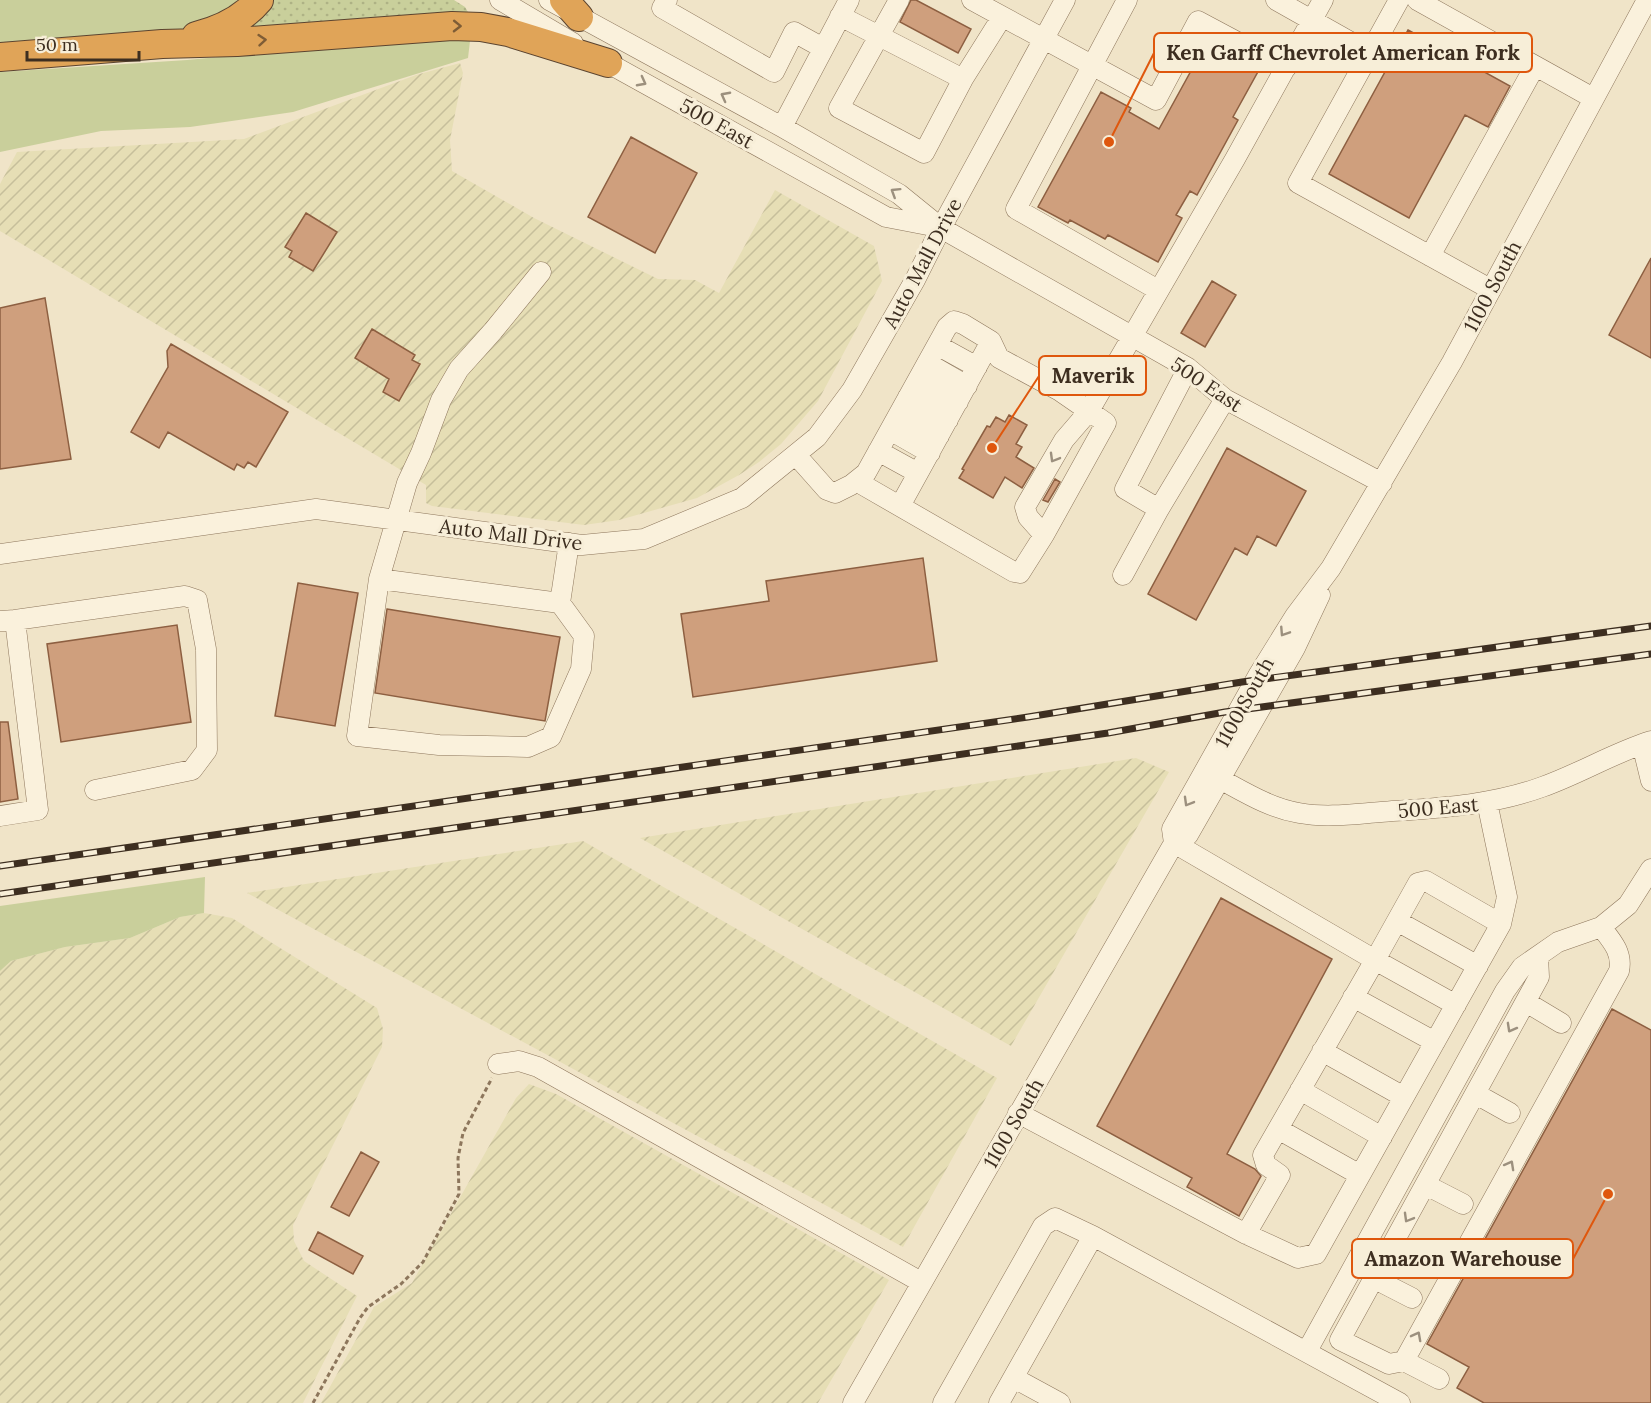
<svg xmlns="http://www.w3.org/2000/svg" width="1651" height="1403" viewBox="0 0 1651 1403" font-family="Lora,serif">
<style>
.farmland{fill:url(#farmland-furrows)}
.grass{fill:#c9cf9b}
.garden{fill:url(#garden-dots)}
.building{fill:#cf9f7d;stroke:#8d5f41;stroke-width:1.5}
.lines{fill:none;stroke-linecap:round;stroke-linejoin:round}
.minor-casing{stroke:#8d765c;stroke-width:21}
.highway-casing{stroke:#5b4430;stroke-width:30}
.path{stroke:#8d765c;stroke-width:3;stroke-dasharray:4.5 3;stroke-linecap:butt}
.minor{stroke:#faf1dc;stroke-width:20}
.highway{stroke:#e0a458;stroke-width:28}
.rail-casing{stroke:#3d2e20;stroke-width:7}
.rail{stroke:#f7eed8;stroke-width:4.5;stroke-dasharray:14;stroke-linecap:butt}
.oneway{stroke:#7e5d36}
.oneway2{stroke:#9c907e}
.labels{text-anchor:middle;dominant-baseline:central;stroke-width:6;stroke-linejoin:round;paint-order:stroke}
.street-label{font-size:20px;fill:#3d2e20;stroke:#f7eed8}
.leader{fill:none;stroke:#df570d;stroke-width:2}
.callout-dot{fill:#df570d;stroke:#f7eed8;stroke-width:2}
.callout{fill:#f7eed8;stroke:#df570d;stroke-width:2}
.callout-label{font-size:21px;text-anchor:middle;font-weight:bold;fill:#3d2e20}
</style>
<defs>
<pattern id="farmland-furrows" width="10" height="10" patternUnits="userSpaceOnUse" patternTransform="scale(1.5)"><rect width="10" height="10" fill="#e6deb5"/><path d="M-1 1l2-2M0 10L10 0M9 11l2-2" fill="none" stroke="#c6bf9b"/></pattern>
<pattern id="garden-dots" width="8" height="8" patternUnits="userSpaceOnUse" patternTransform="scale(1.5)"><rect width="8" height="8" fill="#c9cf9b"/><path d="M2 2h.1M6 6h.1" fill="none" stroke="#aeb285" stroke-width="1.8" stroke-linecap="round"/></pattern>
</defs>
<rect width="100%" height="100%" fill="#f0e4c8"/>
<!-- farmland -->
<path class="farmland" d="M460,63L463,73L450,140L452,171L534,218L658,279L695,280L719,293L775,190L874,246L882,281L818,401L781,444L759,462L739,475L697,498L619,520L584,525L432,506L426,503V485L0,231V184L17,152L244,139L416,75Z
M1136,758L1169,772L1011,1046L640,838Z
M583,841L997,1078L903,1247L247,893Z
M204,913L232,918L377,1008L383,1029L382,1047L293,1225L294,1241L304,1261L357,1296L303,1403H0V971L11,961L65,947L130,938L180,917Z
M529,1084L556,1094L889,1280L818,1403H321L374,1307L412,1283L516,1098Z"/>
<!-- grass -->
<path class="grass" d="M0,0H237L236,3L207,27L0,47Z
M403,40L470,41L468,58L293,112L190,127L101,131L0,152V72L187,60Z
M205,877L204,913L180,917L130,938L65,947L11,961L0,971V906Z"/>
<!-- garden -->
<path class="garden" d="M272,0H454L465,7L468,12L243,28Z"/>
<!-- building -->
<path class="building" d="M911,0H916L971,29L958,53L900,22Z
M1408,30L1510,86L1488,127L1465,115L1409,218L1329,174Z
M1208,40L1260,68L1233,117L1238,120L1197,195L1190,191L1176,215L1182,218L1158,262L1108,235L1105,239L1070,220L1068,223L1038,207L1101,92L1131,108L1129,112L1159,129Z
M631,137L697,173L655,253L588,217Z
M306,213L337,232L313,271L289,257L292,251L285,247Z
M1651,258V358L1609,335Z
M1212,281L1236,295L1205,347L1181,333Z
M45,298L71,459L0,469V308Z
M372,329L415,355L412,360L420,364L399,401L383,392L389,379L355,358Z
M171,344L288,412L256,467L248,462L244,468L237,464L234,470L168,432L159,448L131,432L168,367L167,351Z
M1009,415L1027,425L1016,444L1022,447L1016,457L1034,468L1022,488L1005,477L993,498L959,478L964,470L962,469L987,426L990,427L996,417L1005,422Z
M1227,448L1306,491L1276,546L1257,536L1247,555L1235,548L1196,620L1148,594Z
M1055,479L1060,482L1048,502L1043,500Z
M923,558L937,661L693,697L681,614L769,601L766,581Z
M298,583L358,593L335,726L275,716Z
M387,609L560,637L545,721L375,693Z
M177,625L191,722L61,742L47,644Z
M0,722H8L18,799L0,802Z
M1221,898L1332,959L1227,1154L1255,1169L1261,1176L1239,1216L1187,1187L1192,1178L1097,1126Z
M1612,1009L1651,1030V1403H1484L1457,1388L1469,1367L1427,1344Z
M361,1152L379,1162L349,1216L331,1207Z
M318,1232L363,1256L353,1274L309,1250Z"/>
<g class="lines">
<!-- minor casing -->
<g class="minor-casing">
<path id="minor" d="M500,0L573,43
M549,0L782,127L899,194L941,228L1188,368L1225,399L1382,483
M667,0L662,8L774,72L794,32L823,48
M899,0L839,108L924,153L963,79L1002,17
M972,0L1156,100L1198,21L1286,68
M1127,0L1016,209L1158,290
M1276,0L1370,53
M1399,0L1298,183L1490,289
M1417,0L1593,98
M840,16L963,79
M599,58L886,217L938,227
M782,127L849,0
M1430,256L1535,66
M541,272L493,331L459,369L441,400L421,453L407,483L379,579L357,736L439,745L528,747L551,737L581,669L584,636L560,603L569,543
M937,345L977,367
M927,363L967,386
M917,381L958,402
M908,397L948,420
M899,414L939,436
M890,430L930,453
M878,451L918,473
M796,455L827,490L835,493L851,485L866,473L947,327L954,321L963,324L991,341L999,358L1060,391L1089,411L1235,159L1323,0
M856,481L1014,572L1020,573L1044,535L1106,423L1089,411L1064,440L1025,507L1028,517L1044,535
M900,506L991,341
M1159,509L1125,489L1188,368
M0,554L316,509L582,545L644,539L742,498L817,437L852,390L915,280L941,228L1065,0
M1123,575L1159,509L1225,399
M379,579L560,603
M15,620L185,596L197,600L206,649L207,750L192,770L95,790
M0,621L15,620L38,810L0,816
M1642,744L1651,781
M1220,779C1246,793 1270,808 1299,813C1326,818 1354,814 1381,812C1436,808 1490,806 1542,787C1579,774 1613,753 1651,741
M1174,843L1172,829L1259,674L1295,616L1331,568L1452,362L1647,0
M1174,843L1375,960L1263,1155L1266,1165L1280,1175L1246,1234
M1397,921L1478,966
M1538,956L1539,977L1340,1340L1389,1364L1404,1361L1619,971C1623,953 1612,941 1601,927
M1353,997L1435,1042
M1526,1002L1561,1023
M1456,1005L1375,960L1418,883L1426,881L1501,924
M1322,1051L1404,1097
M498,1064L519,1061L538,1067L921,1282
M1300,1090L1382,1137
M1476,1094L1510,1113
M1018,1113L1246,1234L1298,1258L1316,1254L1501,924L1507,897L1487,802
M1278,1129L1360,1175
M1426,1185L1463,1204
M1373,1278L1412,1298
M1307,1351L1505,991L1522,967L1558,942L1601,927L1628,905L1651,869
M1404,1361L1439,1379
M1014,1378L1060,1403
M853,1403L1174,843L1188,835L1295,648L1320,595
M943,1403L1043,1226L1055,1218L1093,1236
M999,1403L1093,1236L1400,1403"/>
</g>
<!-- highway casing -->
<g class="highway-casing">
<path id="highway" d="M564,0L579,17
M196,36C220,30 243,19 259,0
M0,57L162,44L237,42L452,26L481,27L508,32L608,63"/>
</g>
<!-- path -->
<path class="path" d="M313,1403L360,1318L368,1307L401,1284L423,1262L459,1194L458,1158L463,1133L492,1078"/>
<!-- minor -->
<use href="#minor" class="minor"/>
<!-- highway -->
<use href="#highway" class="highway"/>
<!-- rail casing -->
<g class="rail-casing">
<path id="rail" d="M0,866L1028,717L1242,682L1651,626
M0,894L1108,733L1225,712L1651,654"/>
</g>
<!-- rail -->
<use href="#rail" class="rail"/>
</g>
<!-- one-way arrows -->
<defs><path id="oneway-chevron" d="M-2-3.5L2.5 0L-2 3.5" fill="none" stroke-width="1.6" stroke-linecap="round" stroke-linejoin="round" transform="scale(1.5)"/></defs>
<g class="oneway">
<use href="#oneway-chevron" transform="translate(457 26) rotate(1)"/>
<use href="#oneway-chevron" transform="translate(262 40) rotate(-5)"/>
</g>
<g class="oneway2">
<use href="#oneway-chevron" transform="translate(642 82) rotate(28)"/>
<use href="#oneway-chevron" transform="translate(725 96) rotate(-152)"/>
<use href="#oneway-chevron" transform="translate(895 192) rotate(-148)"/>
<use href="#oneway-chevron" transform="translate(1054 458) rotate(120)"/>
<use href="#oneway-chevron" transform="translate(1284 632) rotate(123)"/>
<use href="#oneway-chevron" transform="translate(1188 802) rotate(120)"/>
<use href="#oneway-chevron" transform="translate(1511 1028) rotate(119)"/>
<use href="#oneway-chevron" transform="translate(1510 1165) rotate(-61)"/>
<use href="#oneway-chevron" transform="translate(1408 1218) rotate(120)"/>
<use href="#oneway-chevron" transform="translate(1417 1336) rotate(-62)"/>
</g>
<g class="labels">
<!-- street labels -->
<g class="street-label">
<text transform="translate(717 123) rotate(29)">500 East</text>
<text transform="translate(922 263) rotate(-62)">Auto Mall Drive</text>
<text transform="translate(1492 286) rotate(-62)">1100 South</text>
<text transform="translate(1207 384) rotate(34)">500 East</text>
<text transform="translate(511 534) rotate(7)">Auto Mall Drive</text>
<text transform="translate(1244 702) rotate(-61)">1100 South</text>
<text transform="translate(1438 807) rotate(-5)">500 East</text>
<text transform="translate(1013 1123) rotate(-60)">1100 South</text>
</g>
</g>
<!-- callouts -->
<path class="leader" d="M1109 142L1154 53M992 448L1039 376M1608 1194L1573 1259"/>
<g class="callout-dot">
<circle cx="1109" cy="142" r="6"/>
<circle cx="992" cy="448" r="6"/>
<circle cx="1608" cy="1194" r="6"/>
</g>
<g class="callout">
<rect x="1154" y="33" width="378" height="39" rx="6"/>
<rect x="1039" y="356" width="107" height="39" rx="6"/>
<rect x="1352" y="1239" width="221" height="39" rx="6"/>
</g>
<g class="callout-label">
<text x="1343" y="60">Ken Garff Chevrolet American Fork</text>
<text x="1093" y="383">Maverik</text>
<text x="1463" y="1266">Amazon Warehouse</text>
</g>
<!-- scale -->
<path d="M27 51v9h112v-9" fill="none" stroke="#3d2e20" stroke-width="3"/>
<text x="36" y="51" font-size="18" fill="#3d2e20" stroke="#f7eed8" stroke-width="4.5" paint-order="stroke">50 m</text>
</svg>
